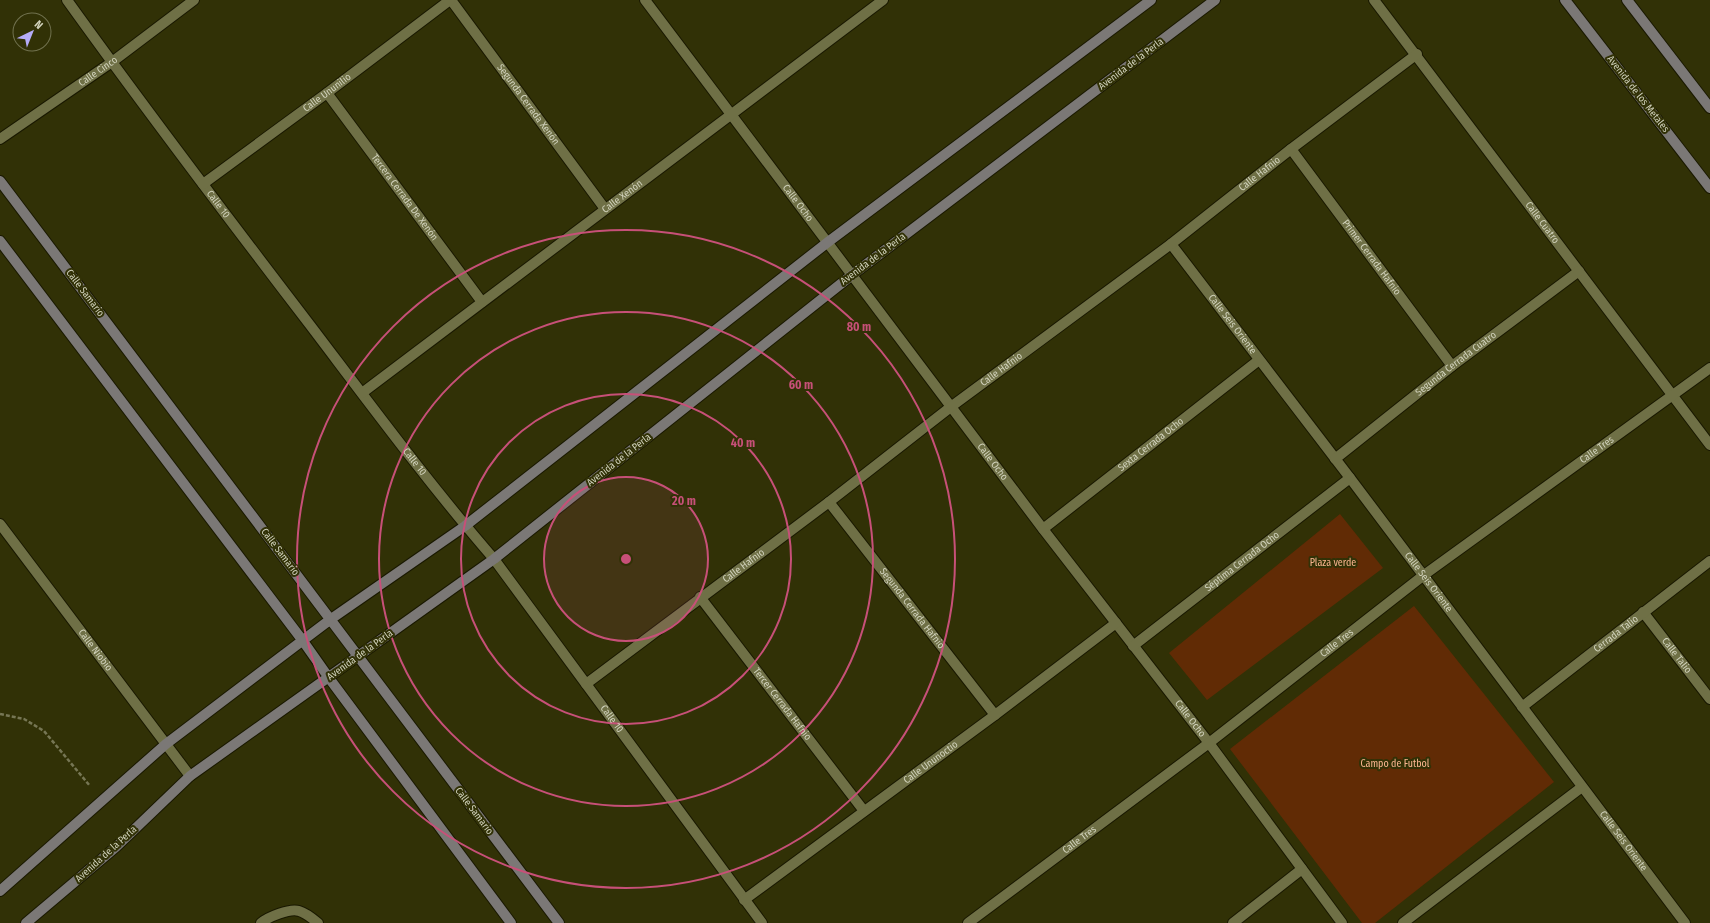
<svg xmlns="http://www.w3.org/2000/svg" width="1710" height="923" viewBox="0 0 1710 923" font-family="'Fira Sans Condensed',sans-serif">
<style>
.green{fill:#612b05}
.lines{fill:none;stroke-linecap:round;stroke-linejoin:round}
.street-casing{stroke:#191800;stroke-width:12}
.secondary-casing{stroke:#191800;stroke-width:12}
.path{stroke:#767654;stroke-width:2.5;stroke-dasharray:4 2;stroke-linecap:butt}
.street{stroke:#6f7046;stroke-width:10}
.secondary{stroke:#7b7876;stroke-width:10}
.ring{fill:none;stroke:#c75078;stroke-width:2}
.labels{text-anchor:middle;dominant-baseline:central;stroke-width:4;stroke-linejoin:round;paint-order:stroke}
.street-label{font-size:10px;fill:#d2d3bd;stroke:#313106}
.park-label{font-size:10px;fill:#fbb590;stroke:#313106}
.centre{fill:#c75078;stroke:#313106;stroke-width:2}
.ring-label{font-size:12px;text-anchor:middle;font-weight:bold;fill:#c75078;stroke:#313106;stroke-width:4;stroke-linejoin:round;paint-order:stroke}
</style>
<rect width="100%" height="100%" fill="#313106"/>
<!-- green -->
<path class="green" d="M1340,514L1383,568L1207,700L1169,653Z
M1414,606L1554,782L1375,923H1362L1230,749Z"/>
<g class="lines">
<!-- street casing -->
<g class="street-casing">
<g id="street">
<path id="s1" d="M67,0C146,110 228,218 310,325C370,404 429,484 494,559L762,923"/>
<path id="s2" d="M451,0L605,209"/>
<path id="s3" d="M645,0L1043,529L1209,743L1342,923"/>
<path id="s4" d="M1374,0L1710,445"/>
<path id="s5" d="M327,93L482,302"/>
<path id="s6" d="M0,139L112,62L194,0"/>
<path id="s7" d="M1291,149L1452,366"/>
<path id="s8" d="M203,184L327,93L450,0"/>
<path id="s9" d="M1171,244L1350,478L1685,923"/>
<path id="s10" d="M362,393L883,0"/>
<path id="s11" d="M1335,459L1452,366L1579,271"/>
<path id="s12" d="M829,502L995,715"/>
<path id="s13" d="M0,524L190,776"/>
<path id="s14" d="M1043,529L1259,360"/>
<path id="s15" d="M700,597L864,811"/>
<path id="s16" d="M1643,612L1710,699"/>
<path id="s17" d="M1133,646L1350,478"/>
<path id="s18" d="M586,684L829,502L952,406L1171,244L1291,149L1417,54"/>
<path id="s19" d="M1522,707L1710,561"/>
<path id="s20" d="M744,900L995,715L1116,623"/>
<path d="M261,923C268,917 290,908 299,911C306,913 312,918 318,923"/>
<path id="s21" d="M968,923L1209,743L1424,575L1710,368"/>
<path d="M1233,923L1302,869"/>
<path d="M1403,923L1582,787"/>
</g>
</g>
<!-- secondary casing -->
<g class="secondary-casing">
<path id="secondary" d="M1565,0L1710,188
M1627,0L1710,108
M0,181L559,923
M0,241L303,641L329,678L511,923
M0,891L166,744L331,619L465,526L828,242L1151,0
M26,923L116,847L190,776L494,559L852,275L1215,0"/>
</g>
<!-- path -->
<path class="path" d="M0,714L24,719L44,731L90,786"/>
<!-- street -->
<use href="#street" class="street"/>
<!-- secondary -->
<use href="#secondary" class="secondary"/>
</g>
<!-- distance rings -->
<circle cx="626" cy="559" r="82" fill="#c75078" fill-opacity=".12"/>
<g class="ring">
<circle cx="626" cy="559" r="82"/>
<circle cx="626" cy="559" r="165"/>
<circle cx="626" cy="559" r="247"/>
<circle cx="626" cy="559" r="329"/>
</g>
<g class="labels">
<!-- street labels -->
<g class="street-label">
<text transform="translate(1131 64) rotate(-37)">Avenida de la Perla</text>
<text stroke="none"><textPath href="#s6" startOffset="119">Calle Cinco</textPath></text>
<text stroke="none"><textPath href="#s8" startOffset="154">Calle Ununilio</textPath></text>
<text transform="translate(1638 94) rotate(52)">Avenida de los Metales</text>
<text stroke="none"><textPath href="#s2" startOffset="130">Segunda Cerrada Xenón</textPath></text>
<text stroke="none"><textPath href="#s18" startOffset="845">Calle Hafnio</textPath></text>
<text stroke="none"><textPath href="#s10" startOffset="326">Calle Xenón</textPath></text>
<text stroke="none"><textPath href="#s5" startOffset="130">Tercera Cerrada De Xenón</textPath></text>
<text stroke="none"><textPath href="#s3" startOffset="254">Calle Ocho</textPath></text>
<text stroke="none"><textPath href="#s1" startOffset="254">Calle 10</textPath></text>
<text stroke="none"><textPath href="#s4" startOffset="279">Calle Cuatro</textPath></text>
<text stroke="none"><textPath href="#s7" startOffset="135">Primer Cerrada Hafnio</textPath></text>
<text transform="translate(873 259) rotate(-37)">Avenida de la Perla</text>
<text transform="translate(85 293) rotate(53)">Calle Samario</text>
<text stroke="none"><textPath href="#s9" startOffset="101">Calle Seis Oriente</textPath></text>
<text stroke="none"><textPath href="#s11" startOffset="154">Segunda Cerrada Cuatro</textPath></text>
<text stroke="none"><textPath href="#s18" startOffset="521">Calle Hafnio</textPath></text>
<text stroke="none"><textPath href="#s14" startOffset="137">Sexta Cerrada Ocho</textPath></text>
<text stroke="none"><textPath href="#s21" startOffset="787">Calle Tres</textPath></text>
<text transform="translate(619 460) rotate(-38)">Avenida de la Perla</text>
<text stroke="none"><textPath href="#s1" startOffset="578">Calle 10</textPath></text>
<text stroke="none"><textPath href="#s3" startOffset="578">Calle Ocho</textPath></text>
<text transform="translate(280 552) rotate(53)">Calle Samario</text>
<text stroke="none"><textPath href="#s17" startOffset="138">Séptima Cerrada Ocho</textPath></text>
<text stroke="none"><textPath href="#s18" startOffset="197">Calle Hafnio</textPath></text>
<text stroke="none"><textPath href="#s9" startOffset="425">Calle Seis Oriente</textPath></text>
<text stroke="none"><textPath href="#s12" startOffset="135">Segunda Cerrada Hafnio</textPath></text>
<text stroke="none"><textPath href="#s19" startOffset="119">Cerrada Talio</textPath></text>
<text stroke="none"><textPath href="#s21" startOffset="463">Calle Tres</textPath></text>
<text stroke="none"><textPath href="#s13" startOffset="158">Calle Niobio</textPath></text>
<text transform="translate(360 655) rotate(-36)">Avenida de la Perla</text>
<text stroke="none"><textPath href="#s16" startOffset="55">Calle Talio</textPath></text>
<text stroke="none"><textPath href="#s15" startOffset="135">Tercer Cerrada Hafnio</textPath></text>
<text stroke="none"><textPath href="#s1" startOffset="902">Calle 10</textPath></text>
<text stroke="none"><textPath href="#s3" startOffset="902">Calle Ocho</textPath></text>
<text stroke="none"><textPath href="#s20" startOffset="232">Calle Ununoctio</textPath></text>
<text transform="translate(474 811) rotate(53)">Calle Samario</text>
<text stroke="none"><textPath href="#s21" startOffset="139">Calle Tres</textPath></text>
<text stroke="none"><textPath href="#s9" startOffset="749">Calle Seis Oriente</textPath></text>
<text transform="translate(106 854) rotate(-42)">Avenida de la Perla</text>
</g>
<!-- park labels -->
<g class="park-label">
<text x="1333" y="563">Plaza verde</text>
<text x="1395" y="764">Campo de Futbol</text>
</g>
</g>
<circle cx="626" cy="559" r="6" class="centre"/>
<g class="ring-label">
<text x="859" y="331">80 m</text>
<text x="801" y="389">60 m</text>
<text x="743" y="447">40 m</text>
<text x="684" y="505">20 m</text>
</g>
<!-- north arrow -->
<g transform="translate(32 32) rotate(43)"><circle r="19" fill="#313106" stroke="#71724f"/>
<path d="M0-3L7 15L0 10L-7 15Z" fill="#b5acf8"/>
<text y="-6" font-size="11" font-weight="bold" text-anchor="middle" fill="#d2d3bd">N</text>
</g>
</svg>
